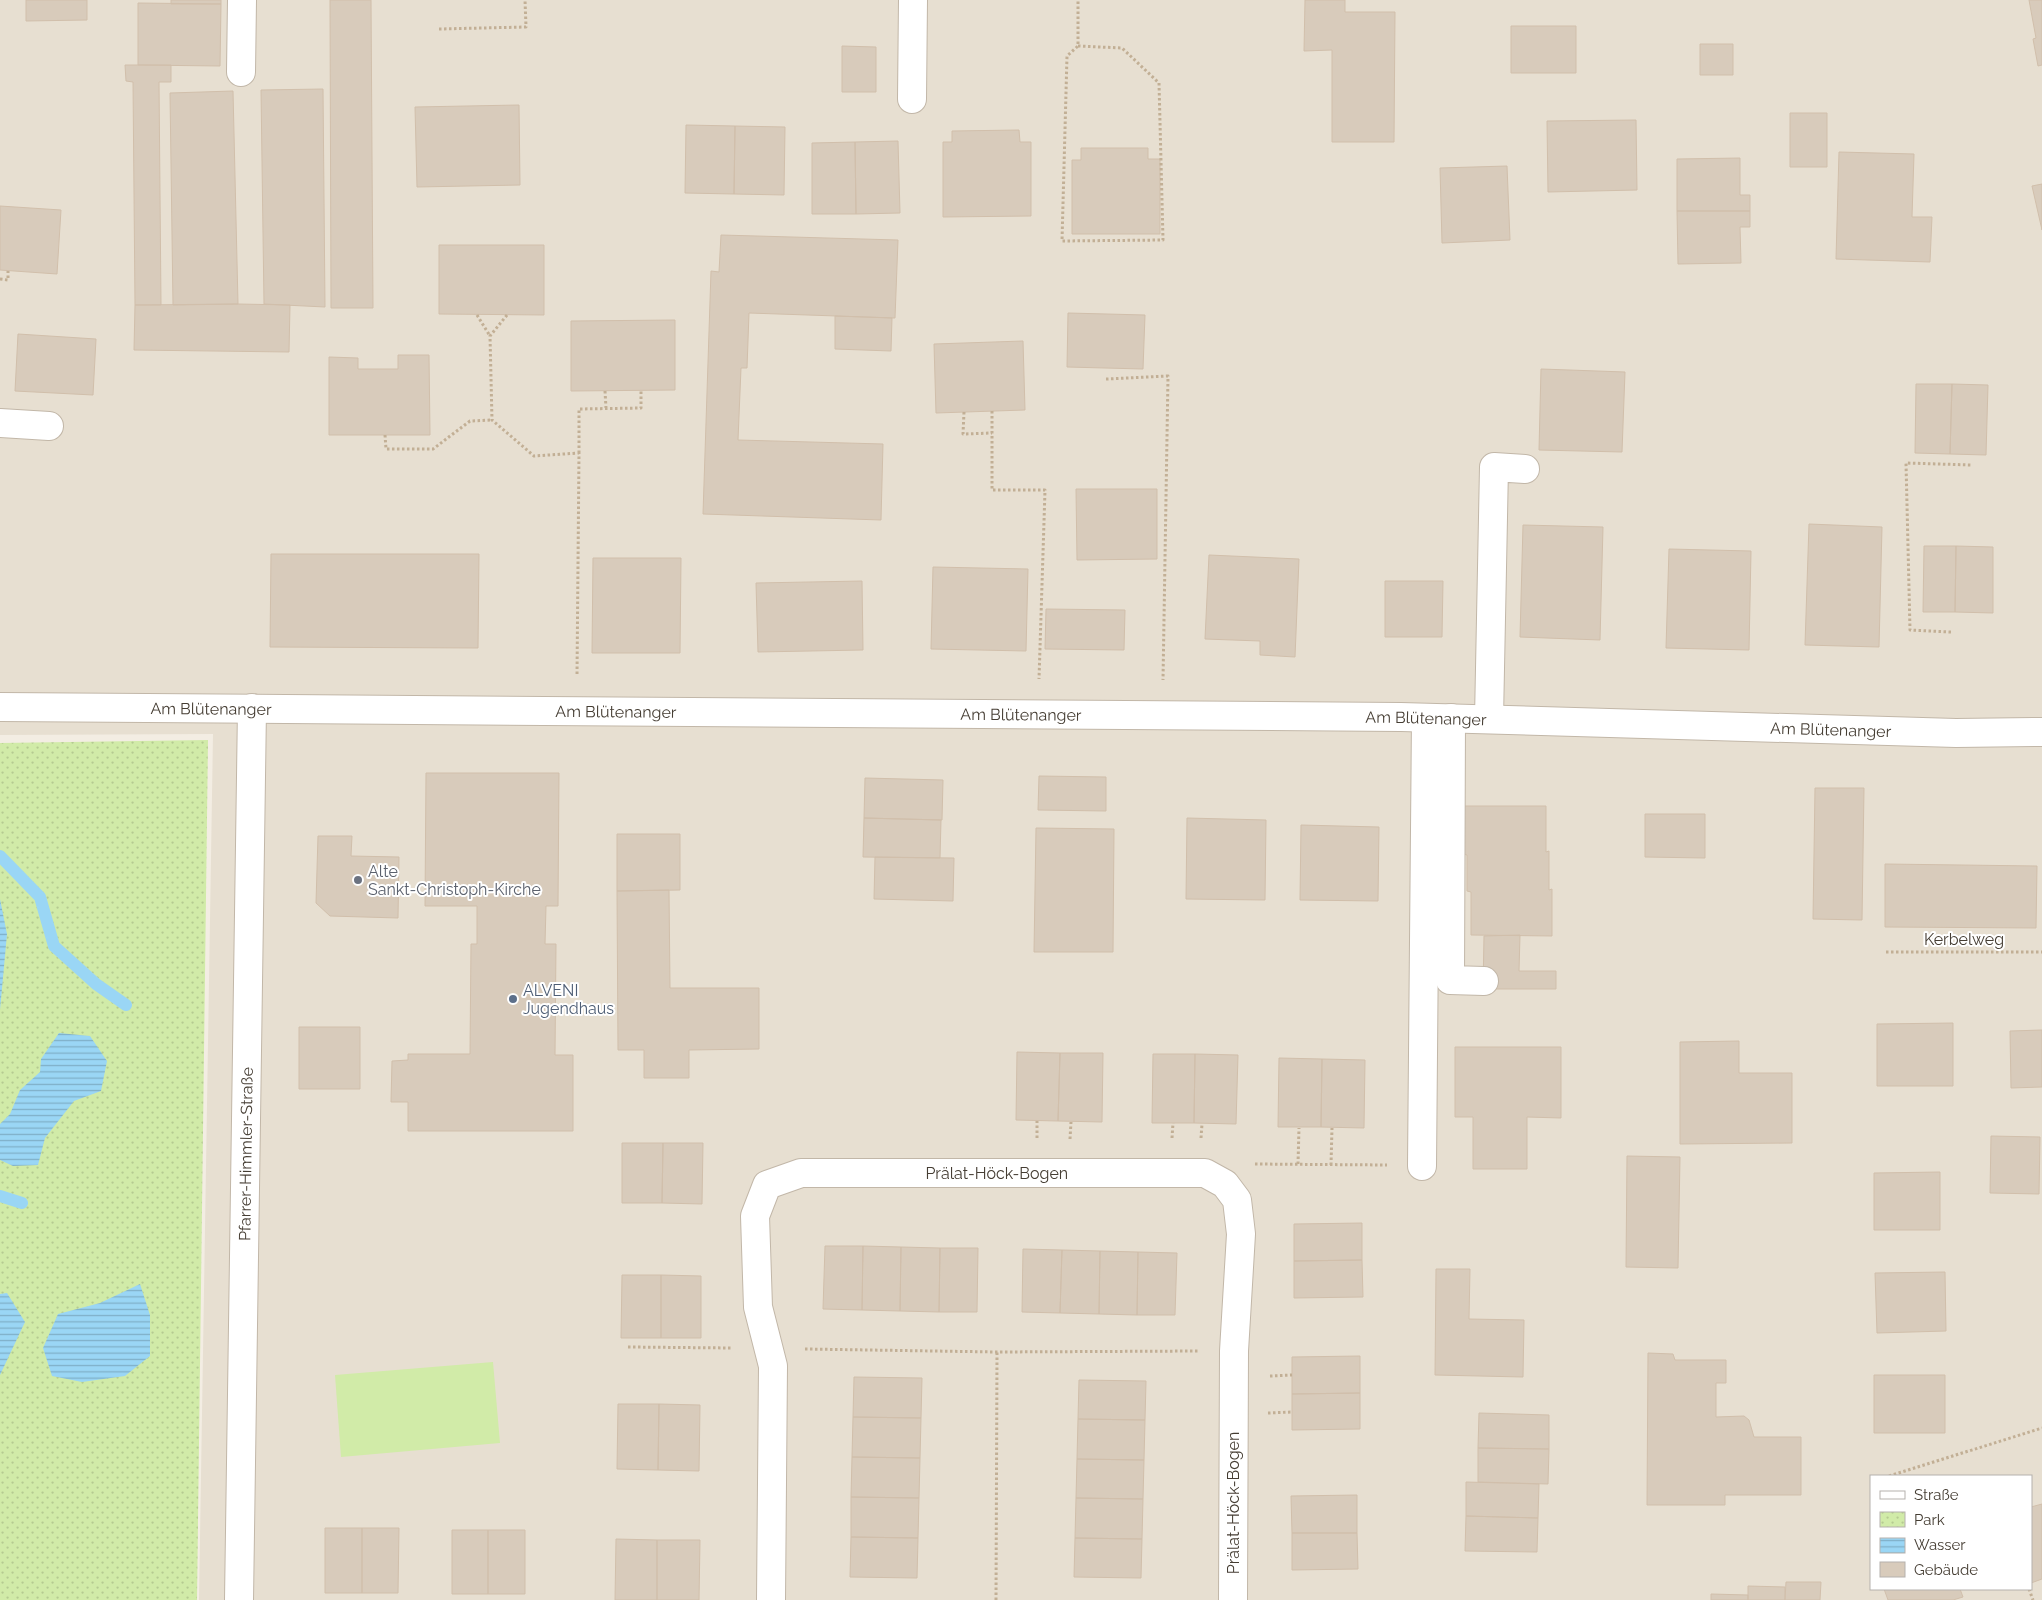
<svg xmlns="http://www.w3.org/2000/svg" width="2042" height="1600" viewBox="0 0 2042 1600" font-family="Raleway,sans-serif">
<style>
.residential{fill:#e7dfd1;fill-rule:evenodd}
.park{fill:url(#park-dots)}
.pitch{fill:#d1eba8}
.water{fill:url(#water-rules)}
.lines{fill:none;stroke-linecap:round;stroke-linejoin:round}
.stream{stroke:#9ad6f5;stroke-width:12}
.building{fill:#d8cbbb;stroke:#d1bfab}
.minor-casing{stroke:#c2b7a8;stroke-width:30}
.path{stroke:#c2af95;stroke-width:3;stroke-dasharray:2.5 2.5;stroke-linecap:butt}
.minor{stroke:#fff;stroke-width:28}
.worship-dot{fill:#6b7280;stroke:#fff;stroke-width:2}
.service-dot{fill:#5c6f8a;stroke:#fff;stroke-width:2}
.labels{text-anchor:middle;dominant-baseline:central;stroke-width:4;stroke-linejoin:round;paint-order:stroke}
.street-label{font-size:16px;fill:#453d33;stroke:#fff}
.worship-label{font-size:16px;fill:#5b616d;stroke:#fff;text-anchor:start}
.service-label{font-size:16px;fill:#4e5e75;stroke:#fff;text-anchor:start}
</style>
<defs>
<pattern id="park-dots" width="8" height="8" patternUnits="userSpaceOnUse" patternTransform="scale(1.25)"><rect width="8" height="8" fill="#d1eba8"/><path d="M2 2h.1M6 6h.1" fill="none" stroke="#b5ca91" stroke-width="1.8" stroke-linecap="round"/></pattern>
<pattern id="water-rules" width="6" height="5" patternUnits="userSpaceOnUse" patternTransform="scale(1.25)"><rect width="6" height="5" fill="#9ad6f5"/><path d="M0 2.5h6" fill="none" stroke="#7fafc7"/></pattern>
</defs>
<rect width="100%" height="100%" fill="#f3ede3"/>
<!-- residential -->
<path class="residential" d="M0,0H2042V1600H199L213,734L0,735ZM1871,1476H2031V1589H1871Z"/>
<!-- park -->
<path class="park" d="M208,740L197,1600H0V743Z"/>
<!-- pitch -->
<path class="pitch" d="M493,1362L500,1443L341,1457L335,1375Z"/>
<!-- water -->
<path class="water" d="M0,899L7,934L0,1010Z
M59,1033L90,1036L107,1061L101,1091L74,1101L45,1138L38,1165L13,1166L0,1160V1124L10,1114L20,1090L40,1072L41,1059Z
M140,1284L150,1315V1356L125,1376L82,1382L52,1376L43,1348L58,1314L100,1303Z
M7,1293L25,1322L0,1375V1294Z"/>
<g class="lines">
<!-- stream -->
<path class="stream" d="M0,856L40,897L54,946L96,984L126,1005
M0,1196L22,1203"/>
</g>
<!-- building -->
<path class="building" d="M26,0H87V20L26,21Z
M171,0H221V4H171Z
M330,0H371L373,308H331Z
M1305,0H1345V12H1395L1394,142H1332V50L1304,51Z
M2029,0H2042V65L2038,66L2033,39L2036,38Z
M138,3L221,4L220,66L138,65Z
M1511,26H1576V73H1511Z
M1700,44H1733V75H1700Z
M842,46L876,47V92H842Z
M125,65H171V82H159L161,305H135L133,82L126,81Z
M323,89L325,307L264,304L261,90Z
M233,91L238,304L173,305L170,93Z
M519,105L520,185L417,187L415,107Z
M1790,113H1827V167H1790Z
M1636,120L1637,190L1548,192L1547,121Z
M686,125L735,126L734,194L685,193Z
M735,126L785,127L784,195L734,194Z
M1019,130L1020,142H1031V216L943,217V142H952V131Z
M898,141L900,213L856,214L855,142Z
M855,142L856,214H812V143Z
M1081,148H1148V159H1160V234H1072V160H1081Z
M1839,152L1914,154L1912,217H1932L1930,262L1836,259Z
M1740,158V195H1750V211H1677V159Z
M1507,166L1510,240L1442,243L1440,168Z
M2042,184V230L2032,186Z
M0,206L61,210L57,274L0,270Z
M1677,211H1750V227H1740L1741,263L1678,264Z
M721,235L898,240L895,318L749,313L747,368H741L738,440L883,444L881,520L703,514L711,271L719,272Z
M439,245H544V315L439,314Z
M238,304L290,305L289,352L134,350L135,305Z
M1068,313L1145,315L1143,369L1067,367Z
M835,316L892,318L891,351L835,349Z
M675,320V390L571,391V321Z
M18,334L96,339L93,395L15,391Z
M1023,341L1025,410L936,413L934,344Z
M398,355H429L430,435H329V357L358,358V369H398Z
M1541,369L1625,372L1622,452L1539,450Z
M1916,384H1952L1950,454L1915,453Z
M1952,384L1988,385L1986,455L1950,454Z
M1076,489H1157V559L1077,560Z
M1809,524L1882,527L1879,647L1805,645Z
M1523,525L1603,527L1600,640L1520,637Z
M1924,546H1956L1955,612H1923Z
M1956,546L1993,547V613L1955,612Z
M1669,549L1751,551L1749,650L1666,648Z
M271,554H479L478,648L270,647Z
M1209,555L1299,559L1295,657L1260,655V641L1205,639Z
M593,558H681L680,653H592Z
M933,567L1028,569L1026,651L931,649Z
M862,581L863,650L758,652L756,583Z
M1385,581H1443L1442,637H1385Z
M1046,609L1125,610L1124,650L1045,649Z
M426,773H559L558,906H546L545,944H556L555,1055H573V1131H408V1102H391L392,1061L408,1060V1054H470L471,944H477V906H425Z
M1039,776L1106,777V811L1038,810Z
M865,778L943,780L942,820L864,818Z
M1815,788H1864L1862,920L1813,919Z
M1463,806H1546V852L1549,851V890L1552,889V936L1471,935V892L1467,891V855L1463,854Z
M1645,814H1705V858L1645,857Z
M864,818L941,820L940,858L863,857Z
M1187,818L1266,820L1265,900L1186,899Z
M1301,825L1379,827L1378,901L1300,900Z
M1036,828L1114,829L1113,952H1034Z
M617,834H680V890L617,891Z
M318,836H352L351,856L399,857L398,918L330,916L316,903Z
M875,857L954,858L953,901L874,899Z
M1885,864L2037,866L2036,928L1885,927Z
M669,890L670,988H759V1049L689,1050V1078H644V1050H618L617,891Z
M1520,935L1519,971H1556V989H1483L1484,936Z
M1953,1023V1086H1877V1024Z
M299,1027H360V1089H299Z
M2042,1030V1087L2011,1088L2010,1031Z
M1739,1041V1073H1792V1143L1680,1144V1042Z
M1455,1047H1561V1118L1527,1117V1169H1473V1117H1455Z
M1017,1052L1060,1053L1058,1121L1016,1120Z
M1060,1053H1103L1102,1122L1058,1121Z
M1153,1054H1195L1194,1123H1152Z
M1195,1054L1238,1055L1236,1124L1194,1123Z
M1279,1058L1322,1059L1321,1127H1278Z
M1322,1059L1365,1060L1364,1128L1321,1127Z
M1991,1136L2040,1137L2039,1194L1990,1193Z
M622,1143H663L662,1203H622Z
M663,1143H703L702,1204L662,1203Z
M1627,1156L1680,1157L1678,1268L1626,1267Z
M1940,1172V1230H1874V1173Z
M1362,1223V1260L1294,1261V1224Z
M825,1246H863L862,1310L823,1309Z
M863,1246L901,1247L900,1311L862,1310Z
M901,1247L940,1248L939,1312L900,1311Z
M940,1248H978L977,1312H939Z
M1023,1249L1062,1250L1060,1313L1022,1312Z
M1062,1250L1100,1251L1099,1314L1060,1313Z
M1100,1251L1138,1252L1137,1315L1099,1314Z
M1138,1252L1177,1253L1175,1315H1137Z
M1362,1260L1363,1297L1294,1298V1261Z
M1436,1269H1470L1469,1319L1524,1320L1523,1377L1435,1375Z
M1945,1272L1946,1331L1877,1333L1875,1273Z
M622,1275H661V1338H621Z
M661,1275L701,1276V1338H661Z
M1648,1353L1673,1354L1675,1360H1726V1383H1716V1417L1744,1416L1749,1420L1754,1437H1801V1495H1725V1505H1647Z
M1360,1356V1393L1292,1394V1357Z
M1874,1375H1945V1433H1874Z
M854,1377L922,1378L921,1418L853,1417Z
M1079,1380L1146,1381L1145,1420L1078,1419Z
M1360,1393V1429L1292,1430V1394Z
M618,1404H659L658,1470L617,1469Z
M659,1404L700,1405L699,1471L658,1470Z
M1479,1413L1549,1415V1449L1478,1448Z
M853,1417L921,1418L920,1458L852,1457Z
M1078,1419L1145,1420L1144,1460L1077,1459Z
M1478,1448L1549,1449L1548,1484L1478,1482Z
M852,1457L920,1458L919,1498L851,1497Z
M1077,1459L1144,1460L1143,1499L1076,1498Z
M1466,1482L1539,1484L1538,1518L1466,1516Z
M1357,1495V1533H1292L1291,1496Z
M851,1497L919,1498L918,1538L851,1537Z
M1076,1498L1143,1499L1142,1539L1075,1538Z
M2042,1504V1579L2031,1583V1507Z
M1466,1516L1538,1518L1537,1552L1465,1551Z
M325,1528H362V1593H325Z
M362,1528H399L398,1593H362Z
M452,1530H488V1594H452Z
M488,1530H525V1594H488Z
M1292,1533H1357L1358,1569L1292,1570Z
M851,1537L918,1538L917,1578L850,1577Z
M1075,1538L1142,1539L1141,1578L1074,1577Z
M616,1539L657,1540V1600H615Z
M657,1540H700L699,1600H657Z
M1786,1582H1821L1820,1600H1785Z
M1748,1586L1785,1587V1600H1748Z
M1884,1589H1960L1963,1597L1953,1600H1888Z
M1711,1594L1748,1595V1600H1711Z"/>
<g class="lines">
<!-- minor casing -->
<g class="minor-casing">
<g id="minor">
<path d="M241,72L242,0"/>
<path d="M912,99L913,0"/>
<path d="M0,423L49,426"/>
<path id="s1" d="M0,707L1401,717L1956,733L2042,732"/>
<path d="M1451,718L1450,980L1484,981"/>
<path d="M1489,719L1494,467L1525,469"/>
<path d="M1422,1166L1426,718"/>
<path id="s2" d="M239,1600L252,708"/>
<path id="s3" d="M771,1600L773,1366L758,1307L755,1216L767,1185L801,1173H1205L1225,1184L1237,1200L1241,1234L1234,1351L1233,1600"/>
</g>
</g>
<!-- path -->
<path class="path" d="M439,29L526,27L525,0
M1078,46L1122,48L1159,83L1163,240L1062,241L1067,56L1078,46V0
M0,279L8,280V271
M477,315L490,336
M507,315L490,336L492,420L534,456L579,453L577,676
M1106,379L1168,376L1163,680
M605,391L606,408
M992,411V490H1045L1039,679
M964,412L963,434L992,433
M385,435L386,449H433L470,421L492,420
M579,453V409L641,408V390
M1951,632L1910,630L1906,463L1971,465
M1886,952H2042
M1037,1138V1121
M1172,1138L1173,1123
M1201,1138L1202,1124
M1070,1139L1071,1122
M1255,1164L1387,1165
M1298,1164L1299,1128
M1331,1165L1332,1128
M628,1347L731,1348
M805,1349L997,1352L1199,1351
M1270,1376L1292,1375
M1268,1413L1292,1412
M1889,1476L2042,1428
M2029,1589L2033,1600
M996,1600L997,1352"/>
<!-- minor -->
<use href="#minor" class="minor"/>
</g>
<!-- markers -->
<circle class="worship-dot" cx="358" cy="880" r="5"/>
<circle class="service-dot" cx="513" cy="999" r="5"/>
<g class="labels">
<!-- street labels -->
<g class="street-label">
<text stroke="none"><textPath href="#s1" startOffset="211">Am Blütenanger</textPath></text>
<text stroke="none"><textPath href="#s1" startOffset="616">Am Blütenanger</textPath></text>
<text stroke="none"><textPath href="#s1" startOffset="1021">Am Blütenanger</textPath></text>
<text stroke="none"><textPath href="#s1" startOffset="1426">Am Blütenanger</textPath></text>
<text stroke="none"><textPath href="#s1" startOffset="1831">Am Blütenanger</textPath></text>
<text x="1964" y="939">Kerbelweg</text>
<text stroke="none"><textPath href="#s2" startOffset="446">Pfarrer-Himmler-Straße</textPath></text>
<text stroke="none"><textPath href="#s3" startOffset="651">Prälat-Höck-Bogen</textPath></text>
<text transform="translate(1233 1503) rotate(-90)">Prälat-Höck-Bogen</text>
</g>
<!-- worship labels -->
<g class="worship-label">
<text x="368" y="871">Alte<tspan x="368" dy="18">Sankt-Christoph-Kirche</tspan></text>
</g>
<!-- service labels -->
<g class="service-label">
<text x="523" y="990">ALVENI<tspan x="523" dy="18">Jugendhaus</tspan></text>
</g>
</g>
<!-- legend -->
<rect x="1870" y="1475" width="162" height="115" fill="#ffffff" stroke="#b5b1ad"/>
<rect x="1880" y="1491" width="25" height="8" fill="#ffffff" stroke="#b5b1ad"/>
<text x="1914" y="1500" font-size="15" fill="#453d33">Straße</text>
<rect x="1880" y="1512" width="25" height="15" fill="url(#park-dots)" stroke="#b5b1ad"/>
<text x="1914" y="1525" font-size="15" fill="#453d33">Park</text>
<rect x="1880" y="1538" width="25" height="15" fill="url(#water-rules)" stroke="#b5b1ad"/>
<text x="1914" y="1550" font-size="15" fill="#453d33">Wasser</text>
<rect x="1880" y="1562" width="25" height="15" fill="#d8cbbb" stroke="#b5b1ad"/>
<text x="1914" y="1575" font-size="15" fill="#453d33">Gebäude</text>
</svg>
